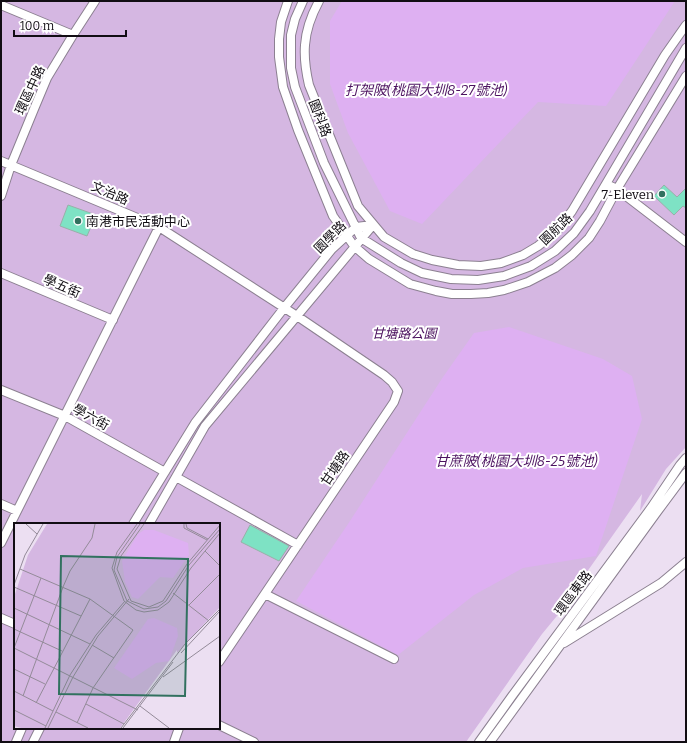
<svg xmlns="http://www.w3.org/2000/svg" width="687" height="743" viewBox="0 0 687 743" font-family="Bitter,'Noto Sans TC',serif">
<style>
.green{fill:#d5b7e2;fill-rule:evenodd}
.water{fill:#deb0f2}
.building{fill:#7ee2c4;stroke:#98b0a8}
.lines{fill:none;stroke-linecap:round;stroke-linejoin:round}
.minor-casing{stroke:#8c8091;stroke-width:10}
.minor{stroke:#fff;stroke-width:8}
.poi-dot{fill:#31715f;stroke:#fff;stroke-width:1.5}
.labels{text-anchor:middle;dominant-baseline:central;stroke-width:4;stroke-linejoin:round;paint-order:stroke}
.street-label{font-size:13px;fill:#110d13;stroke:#fff}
.poi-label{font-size:13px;fill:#110d13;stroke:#fff;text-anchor:end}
.park-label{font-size:13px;font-style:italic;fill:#490e5d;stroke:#fff}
.water-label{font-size:14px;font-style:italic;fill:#4c1260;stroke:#fff}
.inset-road{fill:none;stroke:#948b99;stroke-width:1}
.view{fill:#31715f;fill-opacity:0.15;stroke:#31715f;stroke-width:2}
.inset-edge{fill:none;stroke:#110d13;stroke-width:2}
</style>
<rect width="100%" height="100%" fill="#ecdff2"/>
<!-- green -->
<path class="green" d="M1,1H686V447L666,469L640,511L642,494L560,610L561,611L542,634L466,742H1ZM15,524H219V728H15Z"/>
<!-- water -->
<path class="water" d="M342,1H675L606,106L538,102L422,224L390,211L348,133L330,84V21Z
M509,327L603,359L632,376L642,419L596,556L523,568L474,595L398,655L296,601L350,521L443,377L474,333Z"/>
<!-- building -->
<path class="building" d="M664,185L677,197L686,188V208L683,206L674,215L654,196Z
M68,205L96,215L87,236L60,226Z
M250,525L289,546L279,561L241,542Z"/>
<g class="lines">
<!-- minor casing -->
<g class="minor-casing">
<path id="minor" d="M288,1L281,22L279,39V57L283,87L298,130L333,216L354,246L369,259L410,284L436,291L452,294H471L488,293L504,290L528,282L555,268L572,255L589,238L600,221L617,189L686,76
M303,1L295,19L291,35V68L295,87L324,163L361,238L401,263L422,273L451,279L478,280L504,276L531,266L555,251L574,233L590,211L686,48
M319,1C312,14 306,30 305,45C304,58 306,72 309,85L358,206L384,237L413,254L432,260L458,265L481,266L501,263L523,255L538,246L557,231L572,211L665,55L686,25
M1,5L73,35
M1,161L159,227L297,316L384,375L392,382L398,391L394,402L219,662
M606,184L617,189L686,242
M1,196L11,165L34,109L47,78L73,35L95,1
M1,273L113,320
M1,390L65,416L165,472
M176,477L298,545
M1,504L17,511
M133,524L195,423L284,308L332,249L356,227L373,225
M149,524L205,426L373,225
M1,543L159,227
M265,594L394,659
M1,618L15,624
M564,643L661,583L686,562
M219,725L254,742
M16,742L22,728
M33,742L40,728
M174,742L179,728
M479,742L512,696L651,508L680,465L686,458
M490,742L657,512L686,473"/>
</g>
<!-- minor -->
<use href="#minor" class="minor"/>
</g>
<!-- markers -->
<g class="poi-dot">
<circle cx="662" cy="194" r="4"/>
<circle cx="78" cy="221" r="4"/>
</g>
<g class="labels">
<!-- street labels -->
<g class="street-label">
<text transform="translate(30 90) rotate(-65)">環區中路</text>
<text transform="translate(320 118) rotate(69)">園科路</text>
<text transform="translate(110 193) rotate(23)">文治路</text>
<text transform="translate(556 229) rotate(-44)">園航路</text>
<text transform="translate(330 237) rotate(-45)">園學路</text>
<text transform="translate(62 286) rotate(23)">學五街</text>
<text transform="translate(91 417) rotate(29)">學六街</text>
<text transform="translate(335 468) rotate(-56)">甘塘路</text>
<text transform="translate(573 593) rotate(-53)">環區東路</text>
</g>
<!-- poi labels -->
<g class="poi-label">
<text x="654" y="194">7-Eleven</text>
<text x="86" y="221" text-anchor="start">南港市民活動中心</text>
</g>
<!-- park labels -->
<g class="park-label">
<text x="404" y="333">甘塘路公園</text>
</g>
<!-- water labels -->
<g class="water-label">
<text x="426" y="90">打架陂(桃園大圳8-27號池)</text>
<text x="516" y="461">甘蔗陂(桃園大圳8-25號池)</text>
</g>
</g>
<!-- overview -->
<g transform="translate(14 523)">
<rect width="206" height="206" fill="#ecdff2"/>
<path d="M33,1H206V84L163,130V127L106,205H7L0,203V74L14,32Z" fill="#d5b7e2"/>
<path d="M130,7H140L174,20L175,32L159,55L146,54L124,76L118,74L111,59L108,38L124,11ZM140,95L163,105L164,113L155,138L142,140L118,156L100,145L134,96Z" fill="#deb0f2"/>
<path class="inset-road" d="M12,1L23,11M123,1L103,29L98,45L110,78L122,87L130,89L144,87L155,79L177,45L206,10M126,1L103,34L100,47L113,78L130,86L144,84L152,78L175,42L206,6M130,1L107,33L103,46L117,78L135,84L149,78L173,41L206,2M170,1V5L193,17M172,1L173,5L194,16M191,28L206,43M6,46L76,76L119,107L79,165L63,200M27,55L0,125L124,187M0,62L11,32L29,1M0,64L67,93M159,70L195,98M175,82L206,51M0,85L76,121M0,106L48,128M78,122L100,135M167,130L206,88M0,146L31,161M149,154L206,113M0,168L39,188M9,173L49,64L56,48L78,15L81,1M22,180L76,76M72,181L110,201M126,183L155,205M0,187L32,203M42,189L74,205M31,205L56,152L82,112L111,78M34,205L59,154L84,113L115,76M107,205L171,121L206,86M109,205L159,139"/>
<path class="view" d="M47,33L174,36L171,173L45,171Z"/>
<rect width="206" height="206" class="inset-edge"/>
</g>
<!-- border -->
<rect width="687" height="743" fill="none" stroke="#110d13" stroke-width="4"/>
<!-- scale -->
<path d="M14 30v6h112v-6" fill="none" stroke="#110d13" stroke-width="2"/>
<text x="20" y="30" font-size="12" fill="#110d13" stroke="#ffffff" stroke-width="3" paint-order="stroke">100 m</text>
</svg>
